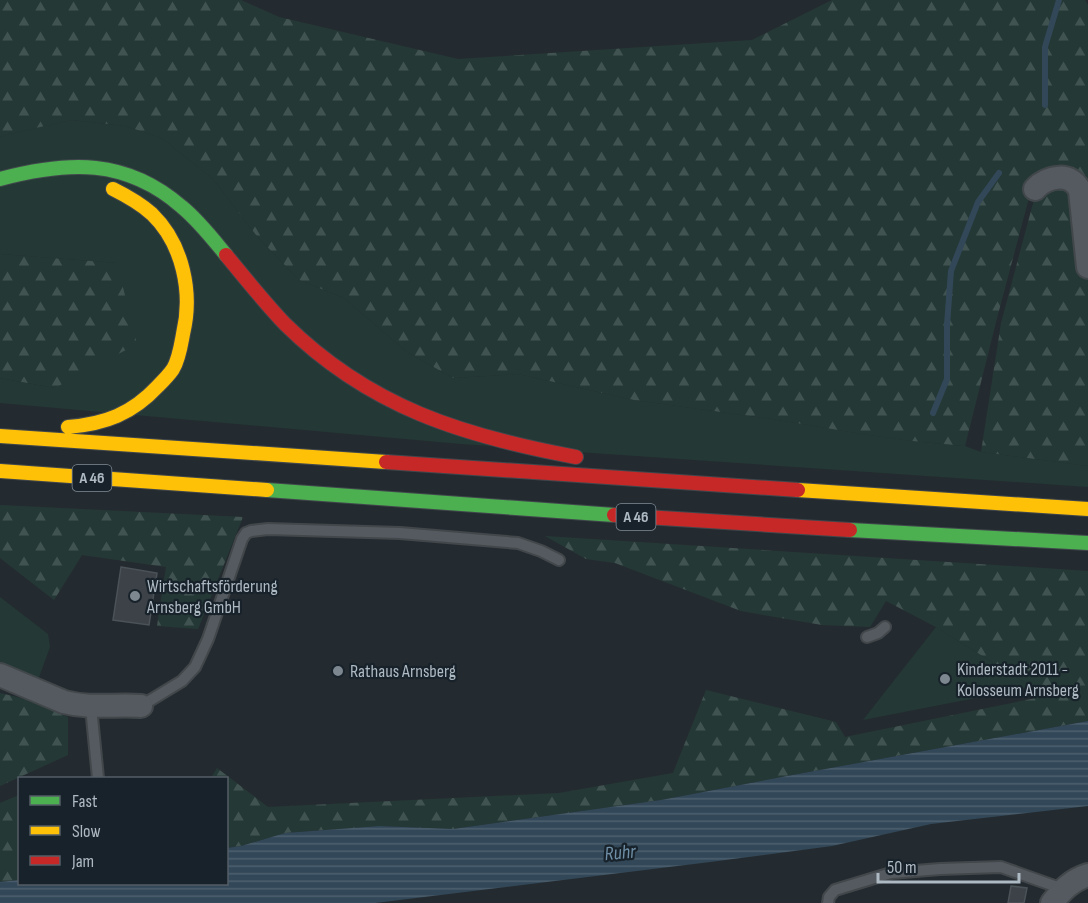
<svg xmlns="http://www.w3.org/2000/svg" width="1088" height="903" viewBox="0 0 1088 903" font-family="'Sofia Sans Condensed',sans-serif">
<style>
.grass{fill:#243836}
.forest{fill:url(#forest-firs)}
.water{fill:url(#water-rules)}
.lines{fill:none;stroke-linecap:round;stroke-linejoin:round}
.stream{stroke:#324858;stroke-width:6}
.building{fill:#3c4247;stroke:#4c5358;stroke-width:1.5}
.lane-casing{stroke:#42474b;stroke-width:14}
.street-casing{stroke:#42474b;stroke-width:26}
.fast-casing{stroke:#41474c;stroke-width:16}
.slow-casing{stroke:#41474c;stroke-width:16}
.jam-casing{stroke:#41474c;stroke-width:16}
.lane{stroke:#545a5f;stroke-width:10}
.street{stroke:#545a5f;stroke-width:22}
.fast{stroke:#4caf50;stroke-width:14}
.slow{stroke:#ffc107;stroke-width:14}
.jam{stroke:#c62828;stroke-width:14}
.poi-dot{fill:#7d8790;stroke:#18222a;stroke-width:2}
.labels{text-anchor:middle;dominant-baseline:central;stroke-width:4.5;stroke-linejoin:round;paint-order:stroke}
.shield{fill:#18222a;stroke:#808c95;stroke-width:1.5}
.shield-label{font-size:16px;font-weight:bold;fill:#adb9c3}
.poi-label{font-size:18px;fill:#adb9c3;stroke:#18222a;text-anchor:start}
.water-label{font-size:20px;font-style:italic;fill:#6e8fa7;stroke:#18222a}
</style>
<defs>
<pattern id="forest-firs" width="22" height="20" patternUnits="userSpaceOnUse" patternTransform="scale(1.5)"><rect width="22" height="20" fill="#243836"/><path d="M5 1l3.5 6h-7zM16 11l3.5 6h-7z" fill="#415351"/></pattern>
<pattern id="water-rules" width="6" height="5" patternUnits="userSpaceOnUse" patternTransform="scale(1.5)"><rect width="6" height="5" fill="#324858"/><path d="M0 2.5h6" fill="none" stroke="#4d606e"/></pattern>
</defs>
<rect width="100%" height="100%" fill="#242b30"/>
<!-- grass -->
<path class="grass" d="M72,120L126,126L163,139L213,179L256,235L299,280L344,298L407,352L453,378L518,374L634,400L772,419L856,433L912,441L965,446L981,452L1088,466V487L461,444L0,403V378L55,388L117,263L0,254V137L9,134Z
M0,597L48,634L50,647L38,680L0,664Z
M936,627L1032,687L863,720Z"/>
<!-- forest -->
<path class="forest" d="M0,0H241L279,17L458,59L752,40L832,0H1085L1088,5V241L1078,181L1031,190L996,322L965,446L912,441L856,433L772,419L634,400L518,374L453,378L407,352L344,298L299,280L256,235L213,179L163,139L126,126L72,120L9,134L0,137Z
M1067,183L1085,261L1088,279V466L981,452L1001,323L1032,207L1037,191Z
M0,254L117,263L137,344L55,388L0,378Z
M0,505L243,517L198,629L157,626L166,567L82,555L54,600L0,558Z
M545,536L1088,571V721L787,776L661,800L453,829L379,826L285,833L241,846L227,848L226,778H211L217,768L268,807L559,793L673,773L706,690L836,722L845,737L1036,698L1032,687L936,627L886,601L870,627L822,625L741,611L615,563L586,559Z
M0,693L21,698L68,717V755L0,786Z
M19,795V880L0,882V803Z"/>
<!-- water -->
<path class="water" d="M1088,721V806L931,824L832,846L710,862L375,903H0V882L19,880L20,884H226L227,848L241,846L285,833L379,826L453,829L661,800L787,776Z"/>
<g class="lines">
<!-- stream -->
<path class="stream" d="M1045,105V47L1059,0
M933,413L947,379V325L951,271L978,202L999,173"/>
</g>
<!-- building -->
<path class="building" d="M121,567L157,573L149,625L113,620Z
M1011,886L1027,888L1024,903H1008Z"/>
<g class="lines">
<!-- lane casing -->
<g class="lane-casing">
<path id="lane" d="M867,637L878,633L885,627
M141,706L182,681L195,667L208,639L242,539L246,533L251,531L268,529L400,533L518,543L541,551L559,560
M91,707L98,778
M828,903L829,897L835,890L891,873L940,869L1001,867L1063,889"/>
</g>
<!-- street casing -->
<g class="street-casing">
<path id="street" d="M1035,189C1047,176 1072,171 1080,191L1088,267
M0,675L64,702C91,709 115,704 141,706
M1052,903C1062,890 1072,880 1088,875"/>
</g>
<!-- fast casing -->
<g class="fast-casing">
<path id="fast" d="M0,179C68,161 126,158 182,207C199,221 212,238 226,255
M267,490L614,515
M850,530L1088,543"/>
</g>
<!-- slow casing -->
<g class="slow-casing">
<path id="slow" d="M68,427C105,424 132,414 158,386C163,381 169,375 173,369C179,359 181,345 183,334C193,293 183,244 152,214C140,203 127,196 113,189
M0,436L386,462
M0,471L267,490
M798,490L1088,509"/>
</g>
<!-- jam casing -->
<g class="jam-casing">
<path id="jam" d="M226,255C245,278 264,302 285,324C369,407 463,436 576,457
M386,462L798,490
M614,515L850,530"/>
</g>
<!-- lane -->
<use href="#lane" class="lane"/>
<!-- street -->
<use href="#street" class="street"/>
<!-- fast -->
<use href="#fast" class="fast"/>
<!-- slow -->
<use href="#slow" class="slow"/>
<!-- jam -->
<use href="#jam" class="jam"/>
</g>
<!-- markers -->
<g class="poi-dot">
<circle cx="135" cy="596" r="6"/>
<circle cx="338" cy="671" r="6"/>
<circle cx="945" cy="679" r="6"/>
</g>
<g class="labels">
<!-- shield labels -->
<g class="shield">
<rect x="72.5" y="465" width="39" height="26" rx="4.5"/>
<rect x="616.5" y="504" width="39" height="26" rx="4.5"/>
</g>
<g class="shield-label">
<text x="92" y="478">A 46</text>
<text x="636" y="517">A 46</text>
</g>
<!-- poi labels -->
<g class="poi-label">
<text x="147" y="586">Wirtschaftsförderung<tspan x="147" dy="21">Arnsberg GmbH</tspan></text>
<text x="957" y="669">Kinderstadt 2011 -<tspan x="957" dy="21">Kolosseum Arnsberg</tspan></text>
<text x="350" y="671">Rathaus Arnsberg</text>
</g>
<!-- water labels -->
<g class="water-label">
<text transform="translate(620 853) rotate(-5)">Ruhr</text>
</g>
</g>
<!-- legend -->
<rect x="18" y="777" width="210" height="108" fill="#18222a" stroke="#545e67" stroke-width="1.5"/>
<rect x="30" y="796" width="30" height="9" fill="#4caf50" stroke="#545e67" stroke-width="1.5"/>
<text x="72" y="807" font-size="18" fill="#adb9c3">Fast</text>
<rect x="30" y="826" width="30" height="9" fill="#ffc107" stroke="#545e67" stroke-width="1.5"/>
<text x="72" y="837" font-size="18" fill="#adb9c3">Slow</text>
<rect x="30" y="856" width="30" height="9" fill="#c62828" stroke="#545e67" stroke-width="1.5"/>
<text x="72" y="867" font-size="18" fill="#adb9c3">Jam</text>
<!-- scale -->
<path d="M878 873v9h141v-9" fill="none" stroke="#adb9c3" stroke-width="3"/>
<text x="887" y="873" font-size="18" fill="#adb9c3" stroke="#18222a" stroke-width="4.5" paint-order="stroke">50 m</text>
</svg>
